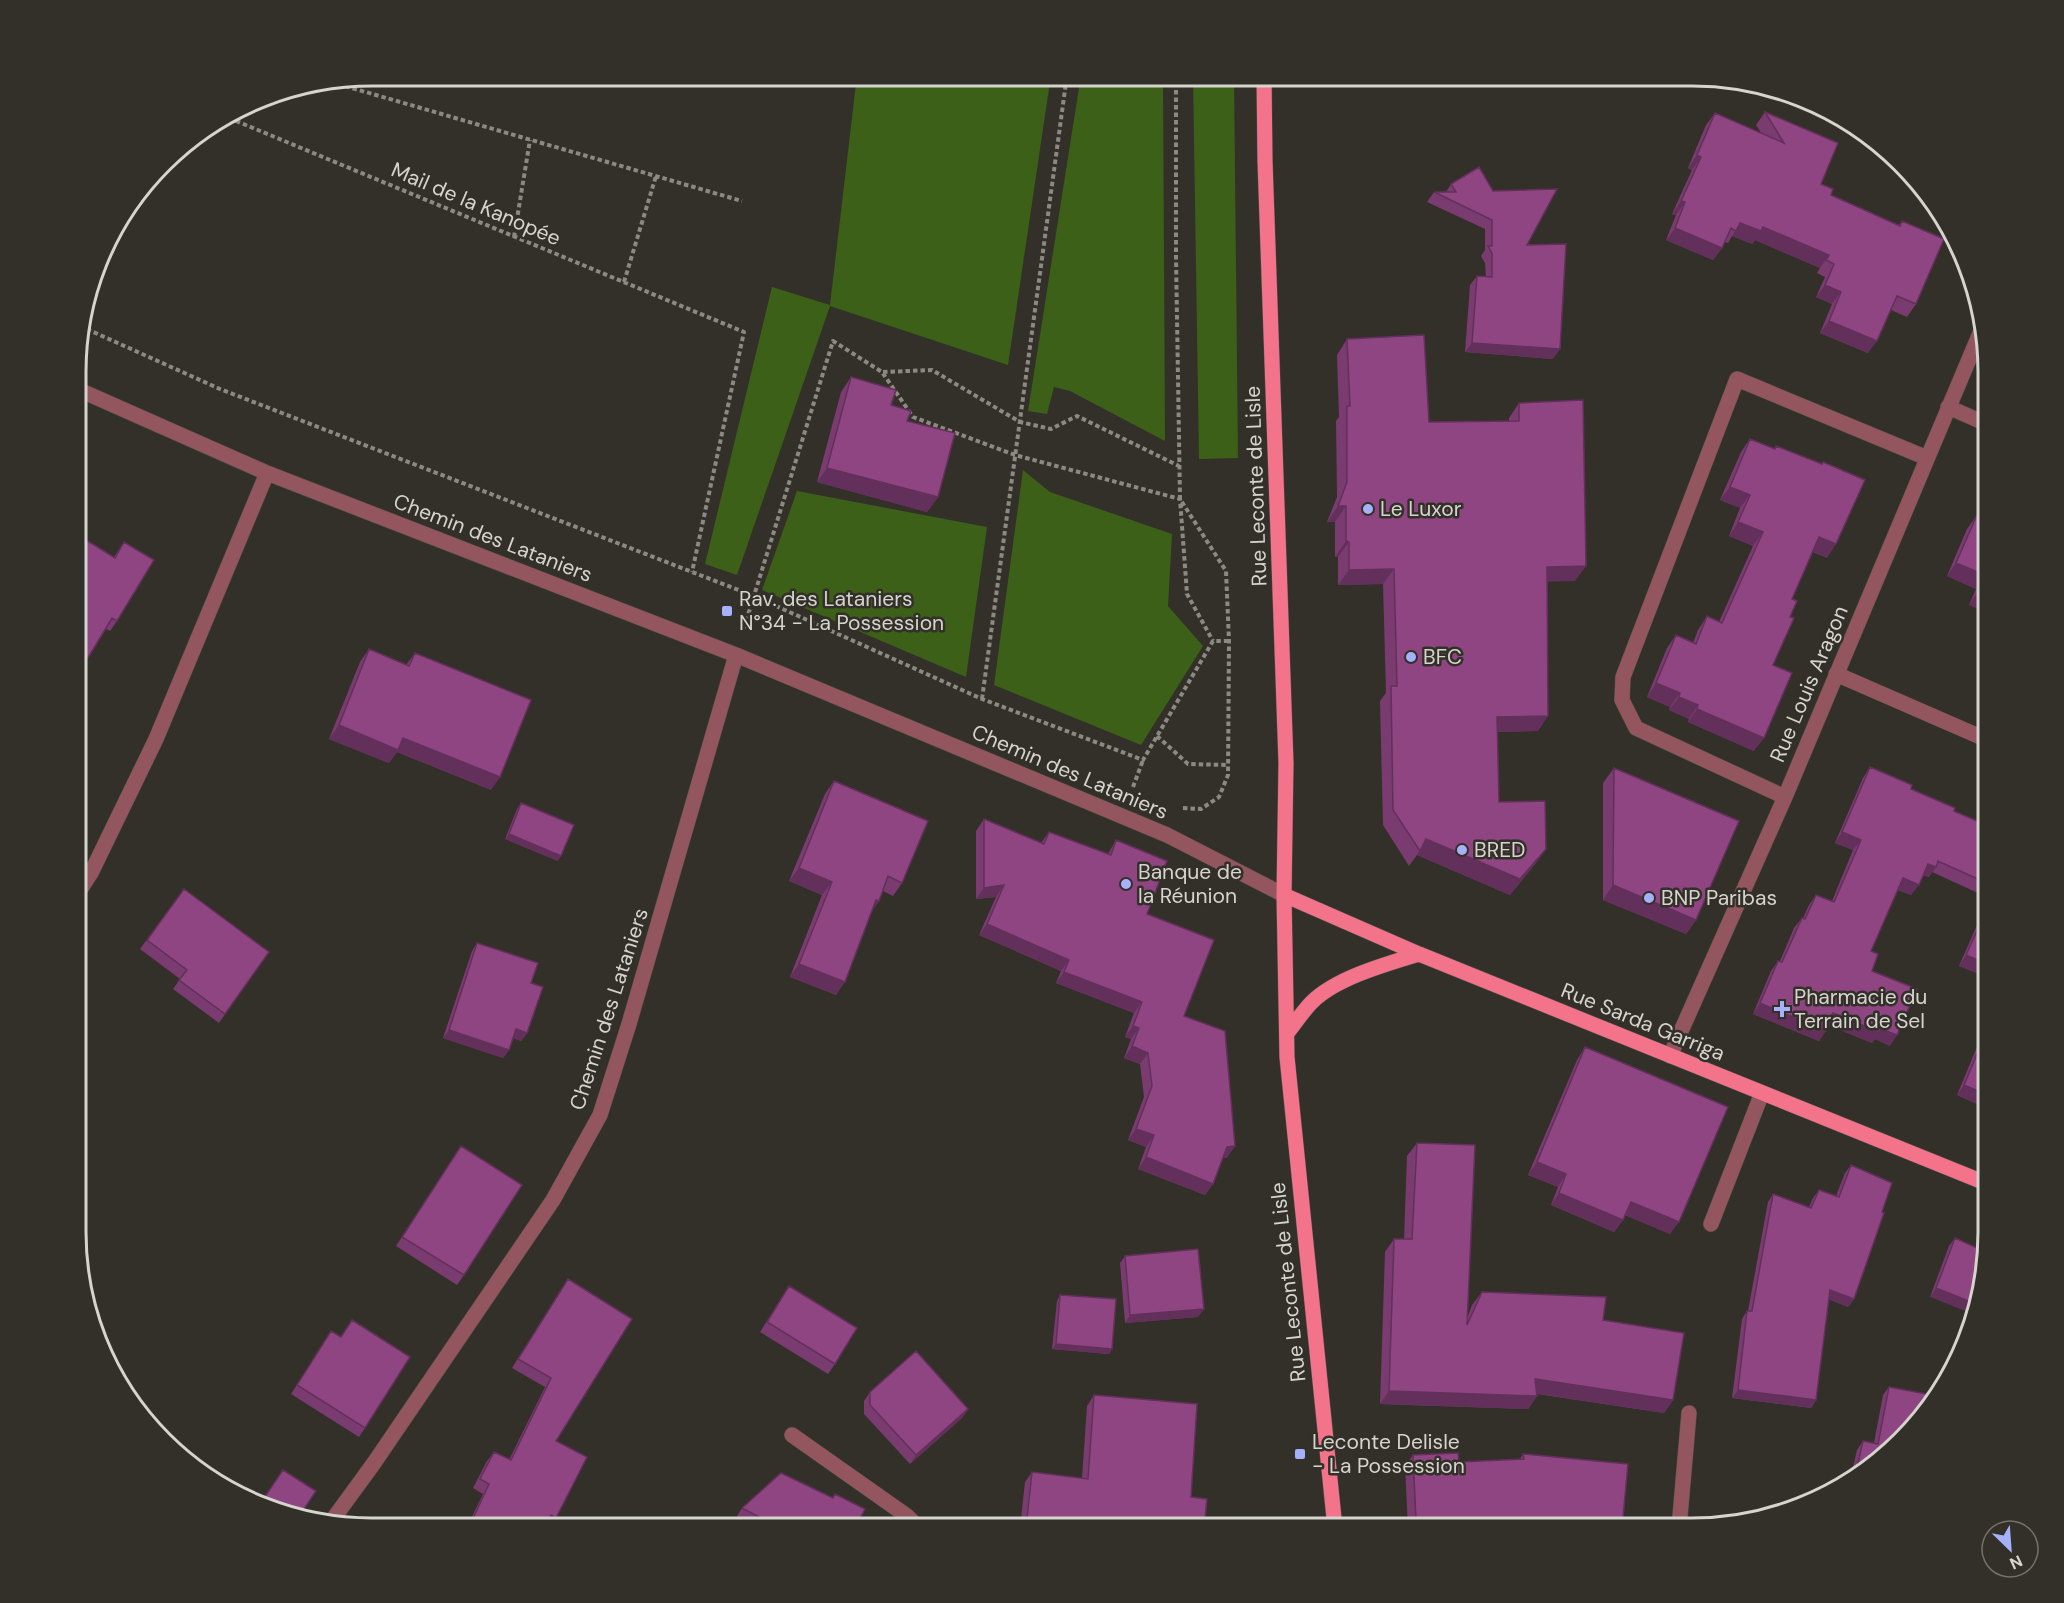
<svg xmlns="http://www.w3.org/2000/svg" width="2064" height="1603" viewBox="0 0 2064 1603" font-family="'DM Sans',sans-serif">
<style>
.green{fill:#3c6017}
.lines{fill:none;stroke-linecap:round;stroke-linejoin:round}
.minor-casing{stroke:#504e47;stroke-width:16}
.major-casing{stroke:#504e47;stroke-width:16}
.path{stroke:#8c8983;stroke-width:4;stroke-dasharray:4.5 3;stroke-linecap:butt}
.minor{stroke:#93555e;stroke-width:15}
.major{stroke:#f2738a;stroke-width:15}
.wall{fill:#7a3b70}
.shaded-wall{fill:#63305b}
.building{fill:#8e4582;stroke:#63305b;stroke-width:1.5}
.poi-dot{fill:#a6b1fc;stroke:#333029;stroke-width:2}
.labels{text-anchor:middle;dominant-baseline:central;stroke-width:5;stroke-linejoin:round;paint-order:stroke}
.street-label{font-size:21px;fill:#d6d4cf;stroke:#333029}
.poi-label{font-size:21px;fill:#d6d4cf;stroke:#333029;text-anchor:start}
.rim{fill:none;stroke:#d6d4cf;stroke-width:3}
</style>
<rect width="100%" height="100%" fill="#333029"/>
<!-- green -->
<path class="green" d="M857,75H1051L1008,365L830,306L737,575L705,564L772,287L830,305Z
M1081,75H1163L1165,441L1070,391L1054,387L1047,414L1028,411Z
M1193,75H1234L1238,458L1199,459Z
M1023,470L1050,492L1172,534L1168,606L1203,646L1141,745L994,685Z
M797,491L987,527L966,677L762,590Z"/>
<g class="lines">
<!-- minor casing -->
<g class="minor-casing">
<path id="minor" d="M1876,141L1893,156
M77,389L267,473L736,655L1167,835L1284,895
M1948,407L1989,425
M1836,674L1983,738
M1785,797L1636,728L1622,700L1623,677L1737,379L1927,458
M76,896L91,873L156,739L267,473
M1670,1056L1785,797L1983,326
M1711,1224L1762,1093
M792,1435L907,1516L919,1528
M331,1522L374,1463L553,1200L600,1115L629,1024L736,655
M1679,1528L1689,1413"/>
</g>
<!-- major casing -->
<g class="major-casing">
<path id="major" d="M1264,75L1265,161L1286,763L1284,895L1287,1057L1335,1528
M1284,895L1419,954L1988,1184
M1288,1032C1296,1022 1303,1011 1312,1002C1336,978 1386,964 1419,954"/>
</g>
<!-- path -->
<path class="path" d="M1176,75V257L1180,499L1226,571L1229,641L1228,775L1219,797L1201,809L1183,808
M331,82L742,201
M229,118L744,332L692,572
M514,237L530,140
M624,282L656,176
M80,326L220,389L754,596L982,699L1143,760L1213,641H1229
M883,372L932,370L1020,422L1051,429L1077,416L1179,466
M744,628L833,341L882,372L913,417L1015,455L1180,499L1187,594L1213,641
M982,699L1067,75
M1157,736L1188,764L1227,765
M1133,787L1143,760"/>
<!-- minor -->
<use href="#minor" class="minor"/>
<!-- major -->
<use href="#major" class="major"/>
</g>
<!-- wall -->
<path class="wall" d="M1765,112L1831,195L1899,225L1902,221L1916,304L1907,317L1891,310L1868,353L1820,333L1832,304L1816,297L1825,277L1817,273L1820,268L1755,240L1752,244L1732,236L1728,243L1725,242L1722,248L1713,260L1666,240L1676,215L1672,214L1692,170L1688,168L1706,125L1715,113L1761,133L1756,125Z
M1451,184L1493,191L1527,245L1553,359L1465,352L1470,285L1477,276L1486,277L1485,263L1481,256L1485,250V229L1427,202L1434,192H1446Z
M1347,339L1429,422L1509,421V418L1519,403L1575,581H1547L1538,731L1497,732L1499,802L1546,849L1535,864L1510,895L1417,855L1409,866L1383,825L1380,701L1386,693L1383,584L1338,585V557H1335V522H1327L1337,497L1336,421L1339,417L1337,355Z
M851,377L891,405L907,421L938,497L927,512L817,482L841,392Z
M1750,439L1774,449L1776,446L1827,558L1813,552L1792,599L1790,617L1773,665L1754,751L1688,722L1689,719L1669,710L1670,707L1647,697L1667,648L1676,635L1693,643L1698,630L1707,616L1719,622L1753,546L1729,536L1740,508L1720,500L1741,452Z
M1977,515L1989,613L1969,605L1976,589L1947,576L1967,529Z
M77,535L114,557L124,542L117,621L110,631L106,629L77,676Z
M1989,632V646L1984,644Z
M369,649L406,665L415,653L491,790L397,752L389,763L329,739L360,662Z
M1870,767L1954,811L1989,826V898L1932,872L1929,877L1923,875L1911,895L1898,890L1871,951L1872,971L1890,1046L1875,1039L1872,1043L1828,1025L1819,1041L1753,1014L1771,971L1778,961H1780L1794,928L1802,918H1803L1809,905L1816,895L1832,901L1853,850L1835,843L1863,778Z
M1614,768L1696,920L1686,934L1603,900V783Z
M834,781L902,883L893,896L883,891L879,901L871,912L836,995L790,977L822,895L789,881L825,794Z
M521,803L558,861L505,839L517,809Z
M984,819L1041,843L1049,832L1108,854L1116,840L1147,914L1184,1016L1227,1158H1223L1213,1184L1205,1195L1138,1169L1146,1147L1128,1140L1144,1097L1140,1064L1124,1058L1131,1039L1125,1037L1134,1013L1056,983L1061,971L979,935L996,897L976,899V831Z
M184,889L269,952L219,1023L173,989L180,979L140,949Z
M1989,898V978L1959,966Z
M477,943L531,983L527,1033L521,1041L513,1038L509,1050L503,1058L443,1038L472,951Z
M1989,1018L1988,1109L1957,1095Z
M1585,1047L1670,1234L1625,1215L1623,1220L1614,1232L1551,1205L1558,1187L1528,1175L1577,1060Z
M1417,1143L1468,1316L1472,1305L1482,1292L1603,1320L1673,1400L1664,1413L1537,1394V1396L1528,1409L1380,1404L1385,1252L1394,1239H1404L1407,1156Z
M455,1156L464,1275L457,1285L396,1246Z
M1851,1165L1854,1299L1848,1307L1829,1299L1816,1400L1811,1408L1732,1398L1742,1319L1747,1311H1748L1768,1202L1773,1194L1809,1207L1813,1198L1819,1190L1836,1196L1845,1173Z
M1955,1238L1988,1253L1930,1297L1949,1246Z
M1125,1256L1198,1317L1125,1323L1120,1263Z
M568,1279L556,1441V1518L550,1527L546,1525L545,1527H467L483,1494L473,1488L487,1461L494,1452L509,1460L545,1387L512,1368Z
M789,1286L835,1364L828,1374L760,1332Z
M1060,1295L1112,1349L1109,1354L1052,1349L1057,1301Z
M352,1320L365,1428L359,1437L291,1394L331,1331L341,1337Z
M1889,1387L1916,1427L1851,1476L1857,1450L1863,1441L1874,1443L1883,1395Z
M870,1392L968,1409L962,1418L910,1464L864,1414V1401Z
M1094,1395L1191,1497L1204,1528H1020L1025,1482L1032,1472L1082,1478L1087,1406Z
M1523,1454L1622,1528H1408L1405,1466L1413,1455L1459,1462L1520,1459Z
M283,1470L300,1515L267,1508L260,1503Z
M835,1494L855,1528H760L737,1516L742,1508L832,1498Z"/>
<!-- shaded-wall -->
<path class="shaded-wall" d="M1555,76L1604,79L1601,84L1552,81Z
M1697,155L1701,157L1692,170L1688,168Z
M1681,201L1685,202L1676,215L1672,214Z
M1740,223L1763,227L1829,255L1820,268L1755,240L1752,244L1732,236Z
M1675,228L1722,248L1713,260L1666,240Z
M1825,285L1841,292L1832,304L1816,297Z
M1829,321L1877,341L1868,353L1820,333Z
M1472,343L1560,349L1553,359L1465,352Z
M827,468L938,497L927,512L817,482Z
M1730,487L1750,495L1740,508L1720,500Z
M1338,506H1346L1335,522H1327Z
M1738,522L1763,532L1753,546L1729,536Z
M1819,537L1836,544L1827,558L1810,550Z
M1346,541L1349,542L1338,557H1335Z
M1956,563L1985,575L1976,589L1947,576Z
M1586,566L1575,581L1536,582L1547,567Z
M1394,569L1383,584L1338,585L1349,570Z
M1978,591L1989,596V613L1969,605Z
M1989,637V646L1984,644Z
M1656,683L1680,693L1670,707L1647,697Z
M1679,697L1698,705L1689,719L1669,710Z
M1697,709L1764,738L1754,751L1688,722Z
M1548,716L1538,731L1487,732L1497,717Z
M339,725L403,738L500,777L491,790L397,752L389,763L329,739Z
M1842,832L1861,840L1853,850L1835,843Z
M509,834L561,856L558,861L505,839Z
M1426,839L1546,849L1535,864L1510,895L1417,855Z
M1928,864L1936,867L1929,877L1921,874Z
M799,868L832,882L822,895L789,881Z
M1903,878L1919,885L1911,895L1895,889Z
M1004,885L996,897L976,899L984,888Z
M1613,885L1696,920L1686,934L1603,900Z
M876,900L879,901L870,914Z
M987,924L1069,960L1061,971L979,935Z
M1966,955L1989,965V978L1959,966Z
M799,964L845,982L836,995L790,977Z
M1064,972L1142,1002L1134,1013L1056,983Z
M1760,1003L1826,1031L1819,1041L1753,1014Z
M1833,1013L1881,1029L1897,1035L1890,1046L1875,1039L1872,1043L1826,1024Z
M1133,1026L1139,1028L1131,1039L1125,1037Z
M516,1029L527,1033L521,1041L510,1037Z
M449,1030L509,1050L503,1058L443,1038Z
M1132,1046L1148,1053L1140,1064L1124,1058Z
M1964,1085L1988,1095V1109L1957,1095Z
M1136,1129L1154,1135L1146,1147L1128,1140Z
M1235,1146L1227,1158H1219L1227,1147Z
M1146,1157L1213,1184L1205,1195L1138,1169Z
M1537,1162L1566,1174L1558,1187L1528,1175Z
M1559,1193L1623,1220L1614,1232L1551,1205Z
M1631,1202L1679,1222L1670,1234L1622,1214Z
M1936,1288L1976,1304L1973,1314L1930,1297Z
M1830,1290L1854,1299L1848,1307L1825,1298Z
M1204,1309L1198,1317L1125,1323L1130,1315Z
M1056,1344L1112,1349L1109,1354L1052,1349Z
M1535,1379L1673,1400L1664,1413L1526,1392Z
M1738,1390L1816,1400L1811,1408L1732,1398Z
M1389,1391L1537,1396L1528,1409L1380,1404Z
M968,1409L962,1418L910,1464L916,1455Z
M1416,1520H1424L1418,1528H1411Z
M1502,1522L1569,1526L1568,1528H1498Z"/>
<!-- building -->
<path class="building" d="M1555,76H1605L1604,79Z
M1765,112L1838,143L1821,184L1833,189L1831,195L1900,226L1902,221L1944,239L1916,304L1897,296L1877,341L1829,321L1841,292L1825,285L1834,264L1826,260L1829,255L1763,227L1761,231L1740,223L1736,231L1731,228L1722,248L1675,228L1685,202L1681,201L1701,157L1697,155L1715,113L1784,143Z
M1479,167L1493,191L1557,189L1527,245L1566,244L1560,349L1472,343L1477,276L1492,277V253L1488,246H1492V220L1434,192H1456L1451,184Z
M1424,335L1429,422L1519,421V403L1583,400L1586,566L1547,567L1548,716L1497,717L1499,802L1545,801L1546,849L1520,879L1426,839L1420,851L1393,810L1391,686H1397L1394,569L1349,570V542L1346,541V506H1338L1347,482V406H1350L1347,339Z
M851,377L896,390L891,405L911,411L907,421L955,433L938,497L827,468Z
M1750,439L1775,449L1776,446L1822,464L1823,462L1865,480L1836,544L1819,537L1792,599L1797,601L1790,617L1794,618L1773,665L1792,673L1764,738L1697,709L1698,705L1679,697L1680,693L1656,683L1676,635L1696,644L1707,616L1722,623L1763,532L1738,522L1750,495L1730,487Z
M1977,515L1989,520V596L1978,591L1985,575L1956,563Z
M78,535L115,558L124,542L154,560L117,621L112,618L77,676V607L82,599L77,596Z
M369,649L409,666L415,653L531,700L500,777L403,738L398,750L339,725Z
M1870,767L1912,785L1911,789L1955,808L1954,811L1989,826V884L1938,861L1936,867L1928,864L1919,885L1903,878L1871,951L1878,954L1872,971L1917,989L1897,1035L1881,1029L1879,1032L1833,1013L1826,1031L1760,1003L1778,961L1782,962L1802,918L1805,919L1816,895L1834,902L1861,840L1842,832Z
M1614,768L1739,821L1696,920L1613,885Z
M834,781L928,821L902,883L888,876L879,901L876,900L845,982L799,964L832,882L799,868Z
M521,803L574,825L561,856L509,834Z
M984,819L1044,844L1049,832L1111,855L1116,840L1167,861L1147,914L1214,940L1184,1016L1225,1031L1235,1146L1227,1147L1213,1184L1146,1157L1154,1135L1136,1129L1152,1086L1148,1053L1132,1046L1139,1028L1133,1026L1142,1002L1064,972L1069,960L987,924L1004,885L984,888Z
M184,889L269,952L225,1014L179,980L187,970L147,940Z
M1989,904V965L1966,955Z
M477,943L538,963L531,983L543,987L527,1033L516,1029L509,1050L449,1030Z
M1989,1025L1988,1095L1964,1085Z
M1585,1047L1728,1107L1679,1222L1631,1202L1623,1220L1559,1193L1566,1174L1537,1162Z
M1417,1143L1475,1145L1467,1325L1482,1292L1606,1297L1603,1320L1684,1333L1673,1400L1535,1379L1537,1396L1389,1391L1394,1239H1412Z
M461,1146L522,1185L464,1275L402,1237Z
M1851,1165L1892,1183L1882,1212L1884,1213L1854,1299L1830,1290L1816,1400L1738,1390L1747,1311H1752L1773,1194L1811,1208L1819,1190L1839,1197Z
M1955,1238L1988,1253L1976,1304L1936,1288Z
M1198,1249L1204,1309L1130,1315L1125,1256Z
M568,1279L632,1319L556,1441L587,1457L556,1518L551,1515L545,1527H469L489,1484L480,1479L494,1452L511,1460L551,1378L518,1359Z
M789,1286L857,1328L835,1364L767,1322Z
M1060,1295L1116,1299L1112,1349L1056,1344Z
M352,1320L410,1357L365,1428L297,1385L331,1331L341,1337Z
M916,1351L968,1409L916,1455L870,1405V1392Z
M1889,1387L1932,1395L1931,1401L1916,1427L1856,1472L1863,1441L1878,1444Z
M1094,1395L1197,1404L1191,1497L1207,1499L1204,1528H1026L1032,1472L1088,1479Z
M1458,1453L1459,1462L1524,1459L1523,1454L1628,1464L1622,1528H1569V1526L1502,1522V1528H1424V1520H1416L1413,1455Z
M283,1470L316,1491L300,1515L285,1512L264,1498Z
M781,1473L833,1498L835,1494L865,1509L855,1528H780L742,1508Z"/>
<!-- markers -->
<g class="poi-dot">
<circle cx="1368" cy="509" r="6"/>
<rect x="721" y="605" width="12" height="12" rx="3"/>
<circle cx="1411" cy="657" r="6"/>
<circle cx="1462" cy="850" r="6"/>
<circle cx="1126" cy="884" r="6"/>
<circle cx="1649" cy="898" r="6"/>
<path d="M1779 1000h6v6h6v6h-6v6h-6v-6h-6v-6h6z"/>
<rect x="1294" y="1448" width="12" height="12" rx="3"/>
</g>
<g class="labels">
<!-- street labels -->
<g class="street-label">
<text transform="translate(476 204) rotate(23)">Mail de la Kanopée</text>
<text transform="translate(1256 486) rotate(-92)">Rue Leconte de Lisle</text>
<text transform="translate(493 538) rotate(21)">Chemin des Lataniers</text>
<text transform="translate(1809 684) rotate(-67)">Rue Louis Aragon</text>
<text transform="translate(1070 772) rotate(23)">Chemin des Lataniers</text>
<text transform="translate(609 1009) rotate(-72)">Chemin des Lataniers</text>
<text transform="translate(1643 1022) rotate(22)">Rue Sarda Garriga</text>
<text transform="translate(1288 1282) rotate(-96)">Rue Leconte de Lisle</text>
</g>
<!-- poi labels -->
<g class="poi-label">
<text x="1380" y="509">Le Luxor</text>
<text x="739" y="599">Rav. des Lataniers<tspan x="739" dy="24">N°34 - La Possession</tspan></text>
<text x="1423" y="657">BFC</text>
<text x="1474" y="850">BRED</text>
<text x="1138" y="872">Banque de<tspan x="1138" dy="24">la Réunion</tspan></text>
<text x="1661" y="898">BNP Paribas</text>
<text x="1794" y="997">Pharmacie du<tspan x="1794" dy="24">Terrain de Sel</tspan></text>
<text x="1312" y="1442">Leconte Delisle<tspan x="1312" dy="24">- La Possession</tspan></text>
</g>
</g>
<!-- crop -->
<path d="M0 0H2064V1603H0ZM372 86H1692A286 286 0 0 1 1978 372V1232A286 286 0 0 1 1692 1518H372A286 286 0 0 1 86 1232V372A286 286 0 0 1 372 86Z" fill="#333029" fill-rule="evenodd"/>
<path class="rim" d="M372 86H1692A286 286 0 0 1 1978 372V1232A286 286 0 0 1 1692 1518H372A286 286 0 0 1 86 1232V372A286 286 0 0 1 372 86Z"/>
<!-- north arrow -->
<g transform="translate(2010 1549) rotate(155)"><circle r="28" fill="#333029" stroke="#74726b" stroke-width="1.5"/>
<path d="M0-4.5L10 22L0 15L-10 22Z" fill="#a6b1fc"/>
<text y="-9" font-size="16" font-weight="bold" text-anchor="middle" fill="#d6d4cf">N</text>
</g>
</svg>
